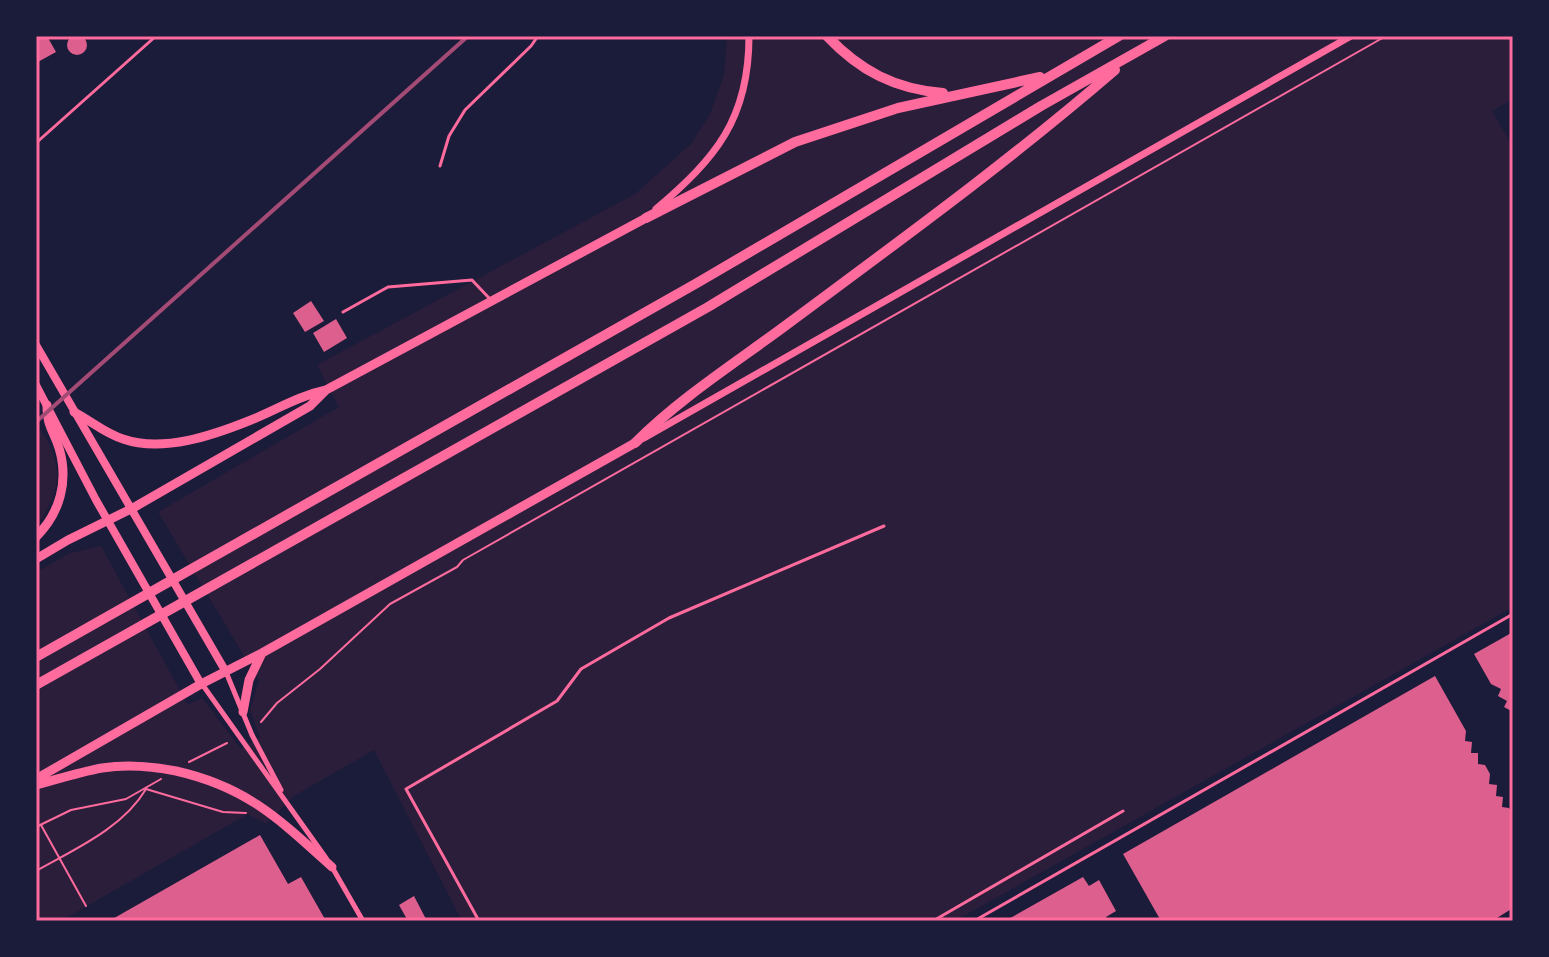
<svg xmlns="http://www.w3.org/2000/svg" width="1549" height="957" viewBox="0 0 1549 957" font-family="'PT Sans',sans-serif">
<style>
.green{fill:#2a1e3b}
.building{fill:#dd5f8e}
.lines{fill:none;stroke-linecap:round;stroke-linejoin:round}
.path{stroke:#ff6b9d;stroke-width:2}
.service{stroke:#ff6b9d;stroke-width:3}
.minor{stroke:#ff6b9d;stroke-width:5}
.tertiary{stroke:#ff6b9d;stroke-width:7}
.secondary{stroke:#ff6b9d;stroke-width:8}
.primary{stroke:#ff6b9d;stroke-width:9}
.motorway{stroke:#ff6b9d;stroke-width:10}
.rail{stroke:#a44b75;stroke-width:4}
.neatline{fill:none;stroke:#ff6b9d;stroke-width:3}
</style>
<rect width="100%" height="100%" fill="#1b1b3a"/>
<!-- green -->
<path class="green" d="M727,36H1513V99L1492,111L1513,147V607L955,921H462L374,750L294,796L266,824L248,814L61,921H36V572L70,553L101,546L188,705L202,698L241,749L260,737L250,710L259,681L158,512L339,407L317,365L635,194L691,144L710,114L724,75Z
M41,430C65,466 61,493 36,527V434Z"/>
<!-- building -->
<path class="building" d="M67 45a10 10 0 1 1 20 0a10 10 0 1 1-20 0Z
M36,36H47L56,52L36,63Z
M311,301L324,321L305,332L293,313Z
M336,319L347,338L324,352L313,333Z
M1513,632V712L1504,707L1507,701L1498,696L1501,689L1491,684L1474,654Z
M1435,676L1466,731L1465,741L1472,742L1471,753H1478V764L1485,765L1490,774L1489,784L1497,785L1496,796L1503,797L1502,807L1509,808L1513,814V908L1492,921H1161L1123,854Z
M260,835L288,884L301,877L326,921H109Z
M1083,877L1089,886L1099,880L1116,911L1106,917L1108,921H1005Z
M414,896L427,921H408L399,905Z"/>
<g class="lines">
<!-- path -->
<path class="path" d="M261,722L277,703L320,669L390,604L457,567L463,560L1386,36
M189,762L227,743
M41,825L86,906
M36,827L71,810L126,799L161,779
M36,871C75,849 123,828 146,789L223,812L246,813"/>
<!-- service -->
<path class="service" d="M36,143L156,36
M440,166L449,136L465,110L531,46L538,36
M343,312L388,287L472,280L489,298
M479,921L406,789L557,701L581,669L669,618L884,526
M933,921L1123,811
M974,921L1513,614"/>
<!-- minor -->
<path class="minor" d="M226,672L252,735L281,790
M202,684L326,858
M332,867L363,921"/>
<!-- tertiary -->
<path class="tertiary" d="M656,209C716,158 749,119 749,36
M644,438L1351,36"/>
<!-- secondary -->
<path class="secondary" d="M36,345L226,672
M36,385L96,500L201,684"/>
<!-- primary -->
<path class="primary" d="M74,412C91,421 106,434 123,439C163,453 214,435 251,420C276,410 298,396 326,390L646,218
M36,537C60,513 69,481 59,448C53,429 47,427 47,405
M36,559L68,540L133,508L310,406L326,390
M243,712L249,680L262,653
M36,779L201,684L262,653L635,443
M36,785C58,779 80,772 102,768C127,764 151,766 176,771C247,787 279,819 332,867"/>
<!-- motorway -->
<path class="motorway" d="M827,36C860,71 895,89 943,93
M646,218L795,142L898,108L1040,77
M635,443C682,396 740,360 793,320C902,239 1012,159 1115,70
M36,657L697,283L1119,36
M36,685L708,307L1041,106L1165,36"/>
<!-- rail -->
<path class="rail" d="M36,422L468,36"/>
</g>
<!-- border -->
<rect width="1549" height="957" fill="none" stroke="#1b1b3a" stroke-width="76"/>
<rect x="38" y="38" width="1473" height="881" class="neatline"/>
</svg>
